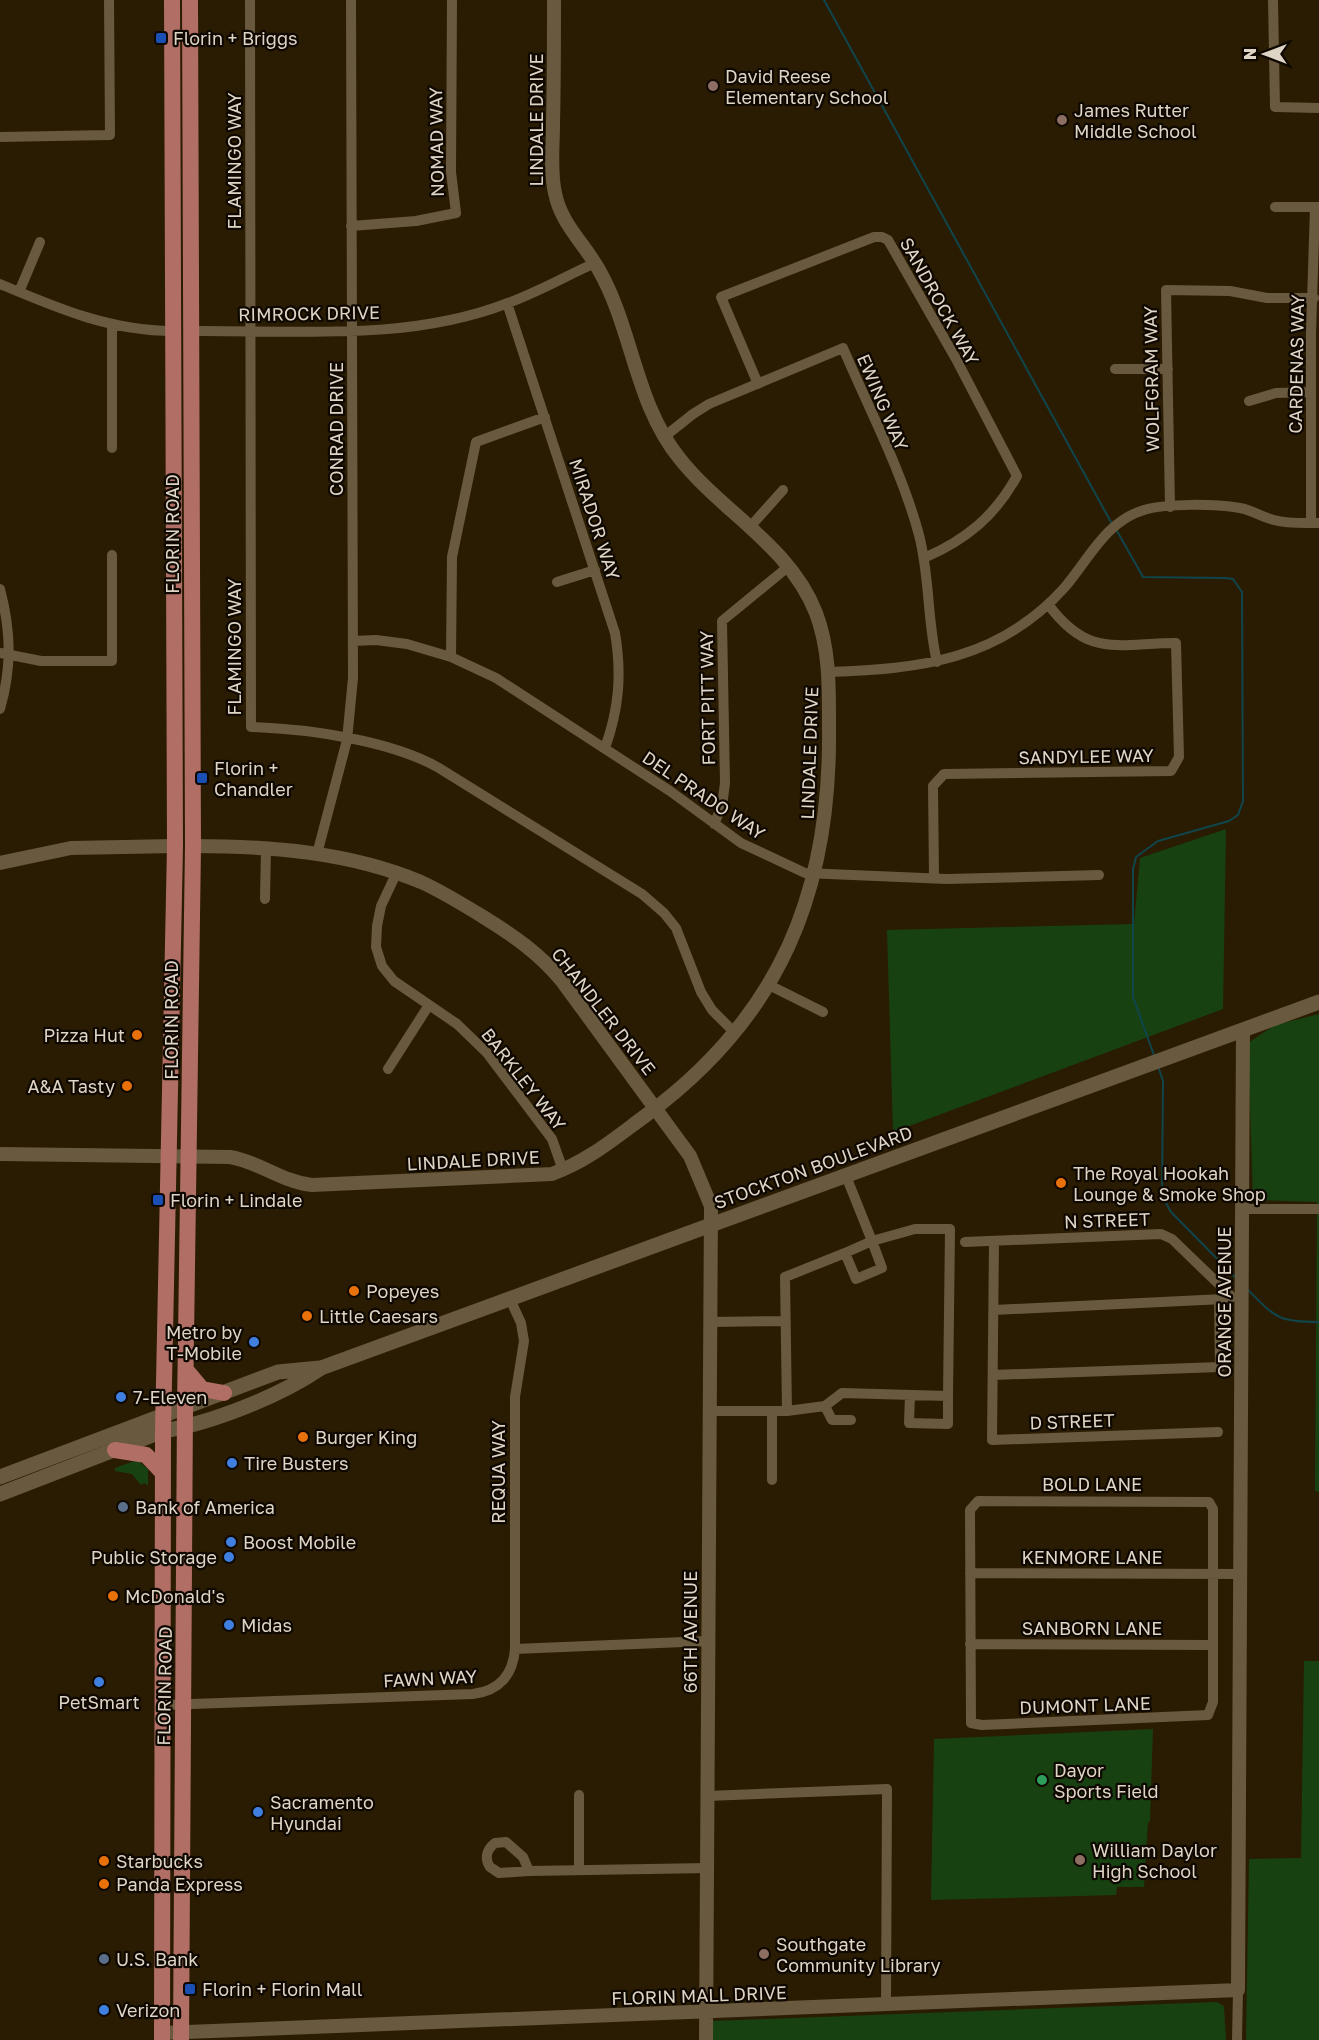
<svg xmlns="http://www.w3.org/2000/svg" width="1319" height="2040" viewBox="0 0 1319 2040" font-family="'Golos Text',sans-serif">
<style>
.green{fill:#184112}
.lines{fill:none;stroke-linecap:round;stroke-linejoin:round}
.stream{stroke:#0f454b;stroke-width:2}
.minor{stroke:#69593e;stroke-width:10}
.tertiary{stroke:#69593e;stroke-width:14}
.secondary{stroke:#69593e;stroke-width:15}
.primary{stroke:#b16e65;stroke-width:16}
.transit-dot{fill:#1a4fb4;stroke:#0e0801;stroke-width:2}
.education-dot{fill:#8d6e63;stroke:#0e0801;stroke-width:2}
.food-dot{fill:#e8710a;stroke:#0e0801;stroke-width:2}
.shop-dot{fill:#3f7fe0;stroke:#0e0801;stroke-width:2}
.service-dot{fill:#5c6f8a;stroke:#0e0801;stroke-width:2}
.leisure-dot{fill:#2e9e5b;stroke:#0e0801;stroke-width:2}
.labels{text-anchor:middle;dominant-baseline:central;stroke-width:4.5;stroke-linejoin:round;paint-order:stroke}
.poi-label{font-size:18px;fill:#dfd5c6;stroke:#0e0801;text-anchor:start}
.street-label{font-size:18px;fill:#dfd5c6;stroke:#0e0801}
</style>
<rect width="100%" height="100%" fill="#2a1c02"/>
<!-- green -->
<path class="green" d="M1226,829L1223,1009L893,1132L887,930L1134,924L1140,858Z
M1319,1014V1492L1315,1491L1317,1202L1253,1200L1248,1043L1275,1025Z
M137,1460L148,1469V1486L145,1483L141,1485L132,1474L115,1471V1468Z
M1304,1661H1319V2040H1246L1249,1859L1301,1858Z
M1153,1729L1150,1821L1148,1823L1144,1887H1117L1116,1895L931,1900L934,1739Z
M1217,2002L1224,2006L1226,2040H712L713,2021Z"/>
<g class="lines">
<!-- stream -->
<path class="stream" d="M824,0L1112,524
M1117,531L1143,577L1225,578L1233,579L1242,592L1243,801L1238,815L1229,821L1158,841L1136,857L1133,869V997L1155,1058
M1159,1069L1163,1081L1162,1196L1171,1212L1237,1279
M1247,1289C1276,1318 1278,1322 1319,1322"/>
<!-- minor -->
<path class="minor" d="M250,0L251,727C307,729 390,740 439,768L642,894L664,913L676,928L701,992L712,1010L734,1032
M1273,0L1275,107L1319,108
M0,137L110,135L109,0
M1275,207H1319
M351,226L416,221L456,213L451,172L452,0
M0,284C57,308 110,331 173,331
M19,292L40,242
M507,303L615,633C622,674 619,709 605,748
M191,331C296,330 408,342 508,303C538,292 566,276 595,263
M1115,369H1168
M758,384L721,297L874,237H882L888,240L956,359L1017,476C995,516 966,540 924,558
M1249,401L1276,393L1311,392
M664,437L693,414L709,404L843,348C869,409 902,471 919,535C930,577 927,620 937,662
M112,448V326
M1170,507L1166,290L1230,291L1267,298H1314
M1311,523V333L1315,207
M750,527L783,490
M557,582L595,570
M0,589C11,631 12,667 0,709
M353,641L376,640L407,644L451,657L496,678L670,791L741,843L805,873L947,879L1099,875
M0,653L41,661H112V555
M451,657L452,557L476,442L545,417
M829,672C920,669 1000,660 1065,587C1089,559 1106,521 1144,510C1168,503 1215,504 1240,508C1252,510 1262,517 1274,520C1288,524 1304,523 1319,523
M714,824L722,806L725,783L722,621L789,566
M317,854L347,740L353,678L351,0
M396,874L381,906L377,926L376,947L382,966L394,981L457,1024L487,1053L552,1139L563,1170
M934,878L933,786L944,774L1171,771L1179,757L1176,643C1118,643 1088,659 1048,604
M265,899L266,848
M769,985L823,1012
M388,1069L429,1005
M846,1176L872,1241L915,1229H950L948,1396L842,1393L825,1406L832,1420H851
M1242,1209H1319
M872,1241L882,1268L856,1279L845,1253Z
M965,1242L1161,1234L1172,1239L1232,1297
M994,1242L992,1440L1218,1432
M994,1310L1224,1299
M710,1322L785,1321
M993,1375L1220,1367L1219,1300
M910,1395L909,1423L948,1424V1396
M710,1411H787L785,1277L845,1253
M772,1411V1480
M787,1411L825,1406
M978,1501L1209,1502L1213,1509V1702L1208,1715L982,1725L971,1723L970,1510Z
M970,1573L1240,1574
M970,1644L1213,1645
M515,1649L708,1641
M163,1705L473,1694C499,1691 513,1675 515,1649V1397L524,1341L521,1323L510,1299
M579,1795V1870
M707,1796L887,1789L886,2006
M506,1842L523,1857L529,1871L499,1873L490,1867C484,1858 487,1849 495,1843Z
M529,1871L708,1868
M1237,2040L1238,1990"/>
<!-- tertiary -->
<path class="tertiary" d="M193,846C270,846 349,852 421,882C443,892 464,905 485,918C514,936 540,954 562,981L690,1156L711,1206L706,2040
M0,863L71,848L175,846
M0,1154L230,1157C260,1162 282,1182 312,1185L552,1174C588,1161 615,1138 645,1116C780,1017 831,892 829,728C829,689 830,650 816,613C790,546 723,513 680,459C635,404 633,330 599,270C584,243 561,224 555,193C550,171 553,147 553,124C554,83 554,41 554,0
M162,2033L1238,1990L1243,1030"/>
<!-- secondary -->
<path class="secondary" d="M0,1477L278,1372L320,1368
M0,1494L163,1431C212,1423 280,1396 321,1368L1319,1002"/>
<!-- primary -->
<path class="primary" d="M186,1370L202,1389L224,1393
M115,1450L146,1455L163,1473
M162,2040L163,1431L175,846L172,0
M181,2040L185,1408L193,846L190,0"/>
</g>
<!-- markers -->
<g class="transit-dot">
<rect x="155" y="32" width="12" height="12" rx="3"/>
<rect x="196" y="772" width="12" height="12" rx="3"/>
<rect x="152" y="1194" width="12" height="12" rx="3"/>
<rect x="184" y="1983" width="12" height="12" rx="3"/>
</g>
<g class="education-dot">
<circle cx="713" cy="86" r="6"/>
<circle cx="1062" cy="120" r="6"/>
<circle cx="1080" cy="1860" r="6"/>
<circle cx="764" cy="1954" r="6"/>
</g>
<g class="food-dot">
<circle cx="137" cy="1035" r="6"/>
<circle cx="127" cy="1086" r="6"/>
<circle cx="1061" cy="1183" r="6"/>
<circle cx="354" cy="1291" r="6"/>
<circle cx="307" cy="1316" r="6"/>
<circle cx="303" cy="1437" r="6"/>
<circle cx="113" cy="1596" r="6"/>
<circle cx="104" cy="1861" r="6"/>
<circle cx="104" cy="1884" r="6"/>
</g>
<g class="shop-dot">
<circle cx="254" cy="1342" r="6"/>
<circle cx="121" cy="1397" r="6"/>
<circle cx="232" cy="1463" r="6"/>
<circle cx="231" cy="1542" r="6"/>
<circle cx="229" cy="1557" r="6"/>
<circle cx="229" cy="1625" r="6"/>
<circle cx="99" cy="1682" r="6"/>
<circle cx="258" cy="1812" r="6"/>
<circle cx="104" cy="2010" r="6"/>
</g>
<g class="service-dot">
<circle cx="123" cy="1507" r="6"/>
<circle cx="104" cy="1959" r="6"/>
</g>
<circle class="leisure-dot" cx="1042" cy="1780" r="6"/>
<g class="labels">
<!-- poi labels -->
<g class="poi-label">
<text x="173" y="38">Florin + Briggs</text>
<text x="725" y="76">David Reese<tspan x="725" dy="21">Elementary School</tspan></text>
<text x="1074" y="110">James Rutter<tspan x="1074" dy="21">Middle School</tspan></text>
<text x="214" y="768">Florin +<tspan x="214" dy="21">Chandler</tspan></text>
<text x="125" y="1035" text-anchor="end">Pizza Hut</text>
<text x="115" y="1086" text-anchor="end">A&amp;A Tasty</text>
<text x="1073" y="1173">The Royal Hookah<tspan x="1073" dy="21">Lounge &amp; Smoke Shop</tspan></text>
<text x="170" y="1200">Florin + Lindale</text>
<text x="366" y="1291">Popeyes</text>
<text x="319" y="1316">Little Caesars</text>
<text x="242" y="1332" text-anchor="end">Metro by<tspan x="242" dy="21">T-Mobile</tspan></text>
<text x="133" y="1397">7-Eleven</text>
<text x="315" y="1437">Burger King</text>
<text x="244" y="1463">Tire Busters</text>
<text x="135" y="1507">Bank of America</text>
<text x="243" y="1542">Boost Mobile</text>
<text x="217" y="1557" text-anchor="end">Public Storage</text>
<text x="125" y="1596">McDonald's</text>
<text x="241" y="1625">Midas</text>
<text x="99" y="1702" text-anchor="middle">PetSmart</text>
<text x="1054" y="1770">Dayor<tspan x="1054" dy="21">Sports Field</tspan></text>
<text x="270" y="1802">Sacramento<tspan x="270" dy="21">Hyundai</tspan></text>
<text x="1092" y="1850">William Daylor<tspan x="1092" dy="21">High School</tspan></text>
<text x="116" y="1861">Starbucks</text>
<text x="116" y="1884">Panda Express</text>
<text x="776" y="1944">Southgate<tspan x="776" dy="21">Community Library</tspan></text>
<text x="116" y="1959">U.S. Bank</text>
<text x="202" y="1989">Florin + Florin Mall</text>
<text x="116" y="2010">Verizon</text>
</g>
<!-- street labels -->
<g class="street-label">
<text transform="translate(536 120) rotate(-90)">LINDALE DRIVE</text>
<text transform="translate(436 142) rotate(-91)">NOMAD WAY</text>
<text transform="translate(234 161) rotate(-90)">FLAMINGO WAY</text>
<text transform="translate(940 301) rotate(61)">SANDROCK WAY</text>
<text transform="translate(309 313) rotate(-1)">RIMROCK DRIVE</text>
<text transform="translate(1296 364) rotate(-89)">CARDENAS WAY</text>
<text transform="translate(1151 379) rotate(-91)">WOLFGRAM WAY</text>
<text transform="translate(883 402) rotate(67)">EWING WAY</text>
<text transform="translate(336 429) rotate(-90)">CONRAD DRIVE</text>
<text transform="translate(595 519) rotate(72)">MIRADOR WAY</text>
<text transform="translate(172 534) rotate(-90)">FLORIN ROAD</text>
<text transform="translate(234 647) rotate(-90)">FLAMINGO WAY</text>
<text transform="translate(707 698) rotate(-91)">FORT PITT WAY</text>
<text transform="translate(809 753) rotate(-88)">LINDALE DRIVE</text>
<text transform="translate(1086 756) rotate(-1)">SANDYLEE WAY</text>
<text transform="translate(704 795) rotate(34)">DEL PRADO WAY</text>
<text transform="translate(604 1011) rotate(52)">CHANDLER DRIVE</text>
<text transform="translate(171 1020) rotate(-90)">FLORIN ROAD</text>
<text transform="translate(524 1079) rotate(52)">BARKLEY WAY</text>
<text transform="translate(473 1160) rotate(-3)">LINDALE DRIVE</text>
<text transform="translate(813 1167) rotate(-20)">STOCKTON BOULEVARD</text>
<text transform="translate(1107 1220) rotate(-2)">N STREET</text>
<text transform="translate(1224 1302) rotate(-90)">ORANGE AVENUE</text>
<text transform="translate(1072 1421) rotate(-2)">D STREET</text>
<text transform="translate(498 1472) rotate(-90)">REQUA WAY</text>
<text x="1092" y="1484">BOLD LANE</text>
<text x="1092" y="1557">KENMORE LANE</text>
<text x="1092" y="1628">SANBORN LANE</text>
<text transform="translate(690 1632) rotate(-90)">66TH AVENUE</text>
<text transform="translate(430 1678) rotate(-3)">FAWN WAY</text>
<text transform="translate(164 1686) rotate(-89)">FLORIN ROAD</text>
<text transform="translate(1085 1705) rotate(-2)">DUMONT LANE</text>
<text transform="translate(699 1995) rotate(-2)">FLORIN MALL DRIVE</text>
</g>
</g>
<!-- north arrow -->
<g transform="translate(1265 54) rotate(270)" stroke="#0e0801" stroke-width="4.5" paint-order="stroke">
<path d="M0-4.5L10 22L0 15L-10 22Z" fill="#dfd5c6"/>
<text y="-9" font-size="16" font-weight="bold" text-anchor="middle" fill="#dfd5c6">N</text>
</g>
</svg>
